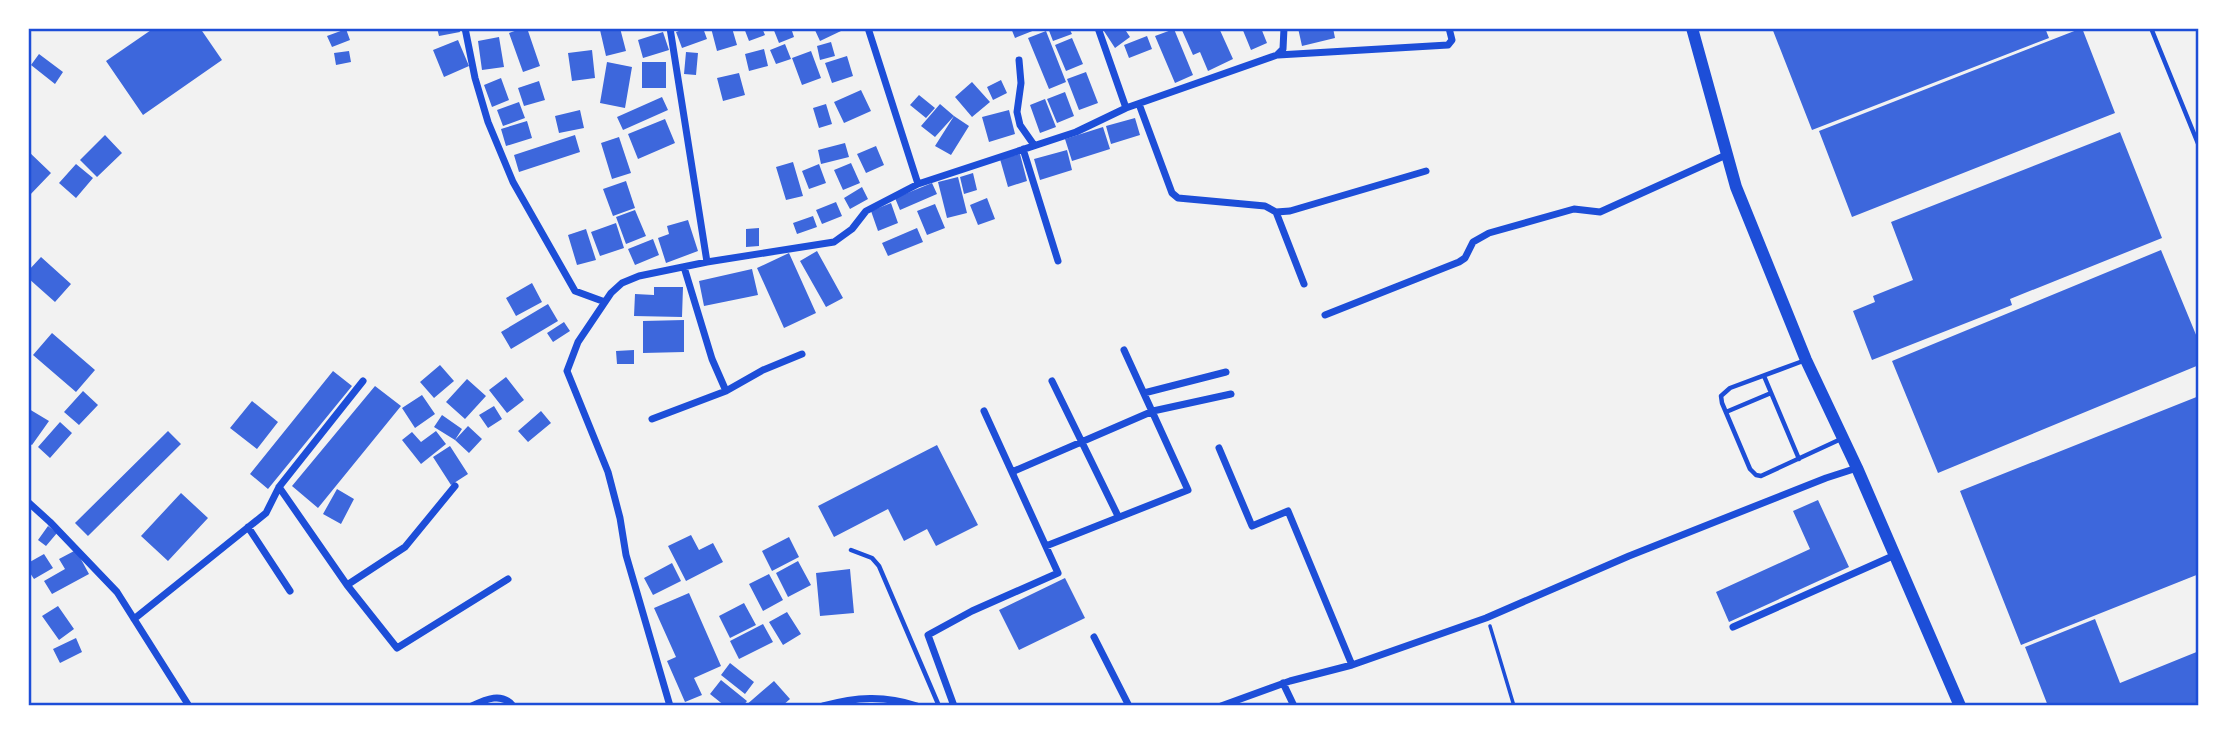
<svg xmlns="http://www.w3.org/2000/svg" width="2227" height="734" viewBox="0 0 2227 734" font-family="Quicksand,sans-serif">
<style>
.building{fill:#3d67dc}
.lines{fill:none;stroke-linecap:round;stroke-linejoin:round}
.path{stroke:#1d4ed8;stroke-width:3.5}
.service{stroke:#1d4ed8;stroke-width:4.5}
.minor{stroke:#1d4ed8;stroke-width:7}
.secondary{stroke:#1d4ed8;stroke-width:12}
.neatline{fill:none;stroke:#1d4ed8;stroke-width:2.5}
</style>
<rect width="100%" height="100%" fill="#f2f2f2"/>
<!-- building -->
<path class="building" d="M154,28H200L222,60L143,115L106,61Z
M437,28H459L460,32L439,36Z
M523,28H527L540,66L523,72L509,33Z
M606,28H620L626,51L606,56L600,30Z
M687,28H703L707,39L682,48L676,32Z
M711,28H732L737,45L717,51Z
M744,28H762L765,35L749,41Z
M773,28H791L794,37L779,43Z
M814,28H840L841,31L820,41Z
M1011,28H1040L1015,38Z
M1048,28H1069L1072,34L1053,41Z
M1102,28H1124L1130,37L1115,48Z
M1181,28H1219L1233,59L1208,71L1200,52L1193,55Z
M1242,28H1261L1267,43L1251,50Z
M1298,28H1333L1335,38L1302,46Z
M1772,28H2045L2049,38L1812,130Z
M2082,28L2115,113L1852,217L1819,131Z
M346,29L350,40L332,47L327,36Z
M1174,29L1193,75L1175,83L1155,36Z
M1046,31L1066,82L1049,89L1028,38Z
M663,32L669,50L643,58L638,40Z
M1147,36L1152,49L1129,58L1124,45Z
M499,37L504,67L482,70L478,41Z
M1072,38L1083,64L1066,71L1055,45Z
M458,40L469,66L444,77L433,50Z
M831,42L835,56L820,60L817,46Z
M785,44L791,59L776,64L770,50Z
M764,49L768,66L749,71L745,54Z
M592,50L595,78L572,81L568,53Z
M349,51L351,62L336,65L334,53Z
M811,51L821,78L802,85L792,58Z
M686,52L698,53L696,75L684,74Z
M39,54L63,72L55,84L31,65Z
M847,56L853,76L832,83L825,63Z
M607,62L632,67L625,108L600,103Z
M642,62H666V88H642Z
M1086,72L1098,103L1079,110L1067,79Z
M739,73L745,95L723,101L717,78Z
M501,78L509,100L492,107L484,85Z
M1001,80L1007,93L993,100L987,87Z
M539,81L545,100L524,106L518,88Z
M972,82L990,102L972,117L955,97Z
M861,90L871,111L844,123L834,102Z
M1065,92L1074,116L1057,123L1047,99Z
M919,95L935,108L926,118L910,105Z
M662,97L668,110L623,130L617,117Z
M1045,99L1056,127L1040,133L1030,105Z
M519,102L525,118L503,126L497,110Z
M826,104L832,124L819,128L813,108Z
M940,104L954,116L935,137L921,126Z
M580,110L584,128L559,133L555,116Z
M1009,110L1015,134L989,142L982,117Z
M954,116L969,126L951,155L935,146Z
M1135,118L1140,135L1111,144L1106,126Z
M665,119L675,143L638,159L628,134Z
M527,121L532,138L506,146L501,129Z
M1103,127L1110,149L1072,161L1065,139Z
M2120,132L2162,238L2010,299L2012,305L1872,360L1853,311L1875,302L1873,296L1913,280L1891,222Z
M105,135L122,153L97,177L80,160Z
M575,135L580,152L519,172L514,155Z
M619,137L631,173L612,179L601,143Z
M845,143L849,157L821,164L818,150Z
M876,146L884,165L866,173L857,154Z
M1067,150L1072,170L1040,180L1034,159Z
M28,151L51,173L28,197Z
M1020,154L1027,181L1008,187L1000,159Z
M793,162L803,196L786,200L776,167Z
M851,163L860,183L843,190L834,170Z
M76,164L93,178L76,198L59,183Z
M819,164L826,183L809,189L802,171Z
M973,173L977,190L964,194L960,177Z
M958,177L967,213L947,218L938,182Z
M626,181L635,208L613,216L603,189Z
M932,183L937,194L900,210L895,198Z
M862,187L868,199L850,209L844,198Z
M987,198L995,219L978,225L970,205Z
M836,202L842,216L822,224L816,210Z
M891,203L898,223L878,231L871,211Z
M935,204L945,228L927,235L917,211Z
M635,210L646,236L626,244L616,217Z
M813,216L817,227L797,234L793,223Z
M688,220L698,251L666,263L658,238L669,234L667,226Z
M616,223L624,248L600,256L591,232Z
M759,228V246L746,247V229Z
M917,228L923,242L888,256L882,243Z
M586,229L596,260L577,265L568,235Z
M653,239L659,255L635,265L628,249Z
M2161,250L2199,342V365L1938,473L1892,361Z
M817,251L843,298L826,307L800,261Z
M789,253L816,313L784,328L757,268Z
M41,257L71,284L55,302L28,278V271Z
M752,269L758,295L704,306L699,281Z
M532,283L542,302L516,316L506,298Z
M654,287H683L682,317L634,316L635,294L654,295Z
M548,304L558,321L511,349L501,332Z
M684,320V352L643,353V321Z
M564,322L570,331L553,342L547,333Z
M52,333L95,370L76,392L33,355Z
M634,350V364H617L616,351Z
M440,365L454,381L434,398L420,382Z
M333,371L352,386L268,489L250,474Z
M506,377L524,400L507,413L489,390Z
M467,379L486,396L465,419L446,402Z
M375,386L401,406L318,508L292,486Z
M83,391L98,405L79,425L64,412Z
M422,395L435,414L415,428L402,408Z
M2199,396V574L2021,645L1960,491Z
M252,401L278,422L257,449L230,428Z
M494,406L502,419L488,428L479,415Z
M29,409L49,421L32,445L28,443Z
M541,411L551,423L528,442L518,431Z
M442,415L462,429L455,440L434,427Z
M60,422L72,433L50,458L38,447Z
M468,426L482,439L469,453L455,440Z
M168,431L181,444L88,536L75,523Z
M436,431L446,444L421,464L402,440L412,432L421,442Z
M937,445L978,525L936,546L927,529L904,541L888,509L834,537L818,506Z
M450,446L468,474L451,485L433,457Z
M337,489L354,499L341,524L323,514Z
M181,493L208,518L168,561L141,536Z
M1818,500L1849,567L1729,622L1716,592L1810,549L1793,511Z
M48,526L57,533L46,546L38,540Z
M691,535L699,550L713,543L723,562L686,581L668,546Z
M789,537L799,557L772,571L762,551Z
M76,550L89,574L52,594L44,581L65,569L59,559Z
M44,554L53,568L34,579L28,570V563Z
M798,561L811,585L788,597L776,573Z
M672,563L681,581L653,595L644,578Z
M850,569L854,613L820,616L816,573Z
M769,574L783,600L763,611L749,584Z
M1065,578L1085,618L1019,650L999,610Z
M689,593L721,666L694,678L702,695L685,702L667,661L676,657L654,608Z
M744,603L756,625L730,638L719,616Z
M58,606L74,629L59,640L42,616Z
M787,612L801,634L783,645L769,622Z
M2095,619L2120,683L2199,651V706H2048L2025,647Z
M763,624L773,642L739,659L730,641Z
M76,638L82,652L60,663L53,649Z
M730,663L754,682L745,694L721,675Z
M721,680L747,701L743,706H725L710,694Z
M774,681L790,699L782,706H745Z"/>
<g class="lines">
<!-- path -->
<path class="path" d="M1490,626L1514,706"/>
<!-- service -->
<path class="service" d="M2151,28L2199,146
M1803,361L1730,388L1721,396L1722,403L1750,469L1756,475L1761,476L1841,439
M1764,376L1799,459
M1726,412L1771,393
M851,550L872,558L879,566L939,706"/>
<!-- minor -->
<path class="minor" d="M465,28L475,78L488,122L513,182L575,291L605,302
M670,28L707,262
M868,28L918,184
M1098,28L1126,108
M1278,55L1448,45L1452,40L1449,28
M1019,60L1021,83L1017,112L1020,125L1034,145
M1139,104L1172,193L1178,198L1265,206L1276,212L1290,211L1426,171
M1023,149L1058,261
M1276,212L1304,284
M684,267L712,359L726,391L763,370L802,354
M1325,315L1459,262L1465,258L1473,242L1489,233L1574,209L1600,212L1726,155
M1052,381L1118,516
M1144,393L1226,372
M652,419L726,391
M1219,448L1252,526L1288,511L1352,665
M1012,472L1153,411L1231,394
M279,487L347,585L397,648L508,579
M28,502L50,522L117,592L189,706
M248,527L290,591
M1046,546L1188,490L1124,350
M347,585L405,547L455,486
M134,619L266,513L279,487L363,381
M1733,627L1895,555
M1094,637L1129,706
M1283,683L1294,706
M472,706C486,699 502,692 513,706
M670,706L626,555L620,518L608,472L567,371L578,342L611,293L622,283L639,276L707,262L834,242L852,229L866,211L918,184L1076,132L1126,108L1277,55L1283,49L1284,28
M823,706C856,697 884,695 917,706
M954,706L928,635L972,611L1058,573L984,411
M1221,706L1290,681L1352,665L1486,618L1629,556L1826,478L1857,468"/>
<!-- secondary -->
<path class="secondary" d="M1692,28L1736,187L1806,360L1857,468L1960,706"/>
</g>
<!-- border -->
<rect width="2227" height="734" fill="none" stroke="#ffffff" stroke-width="60"/>
<rect x="30" y="30" width="2167" height="674" class="neatline"/>
</svg>
